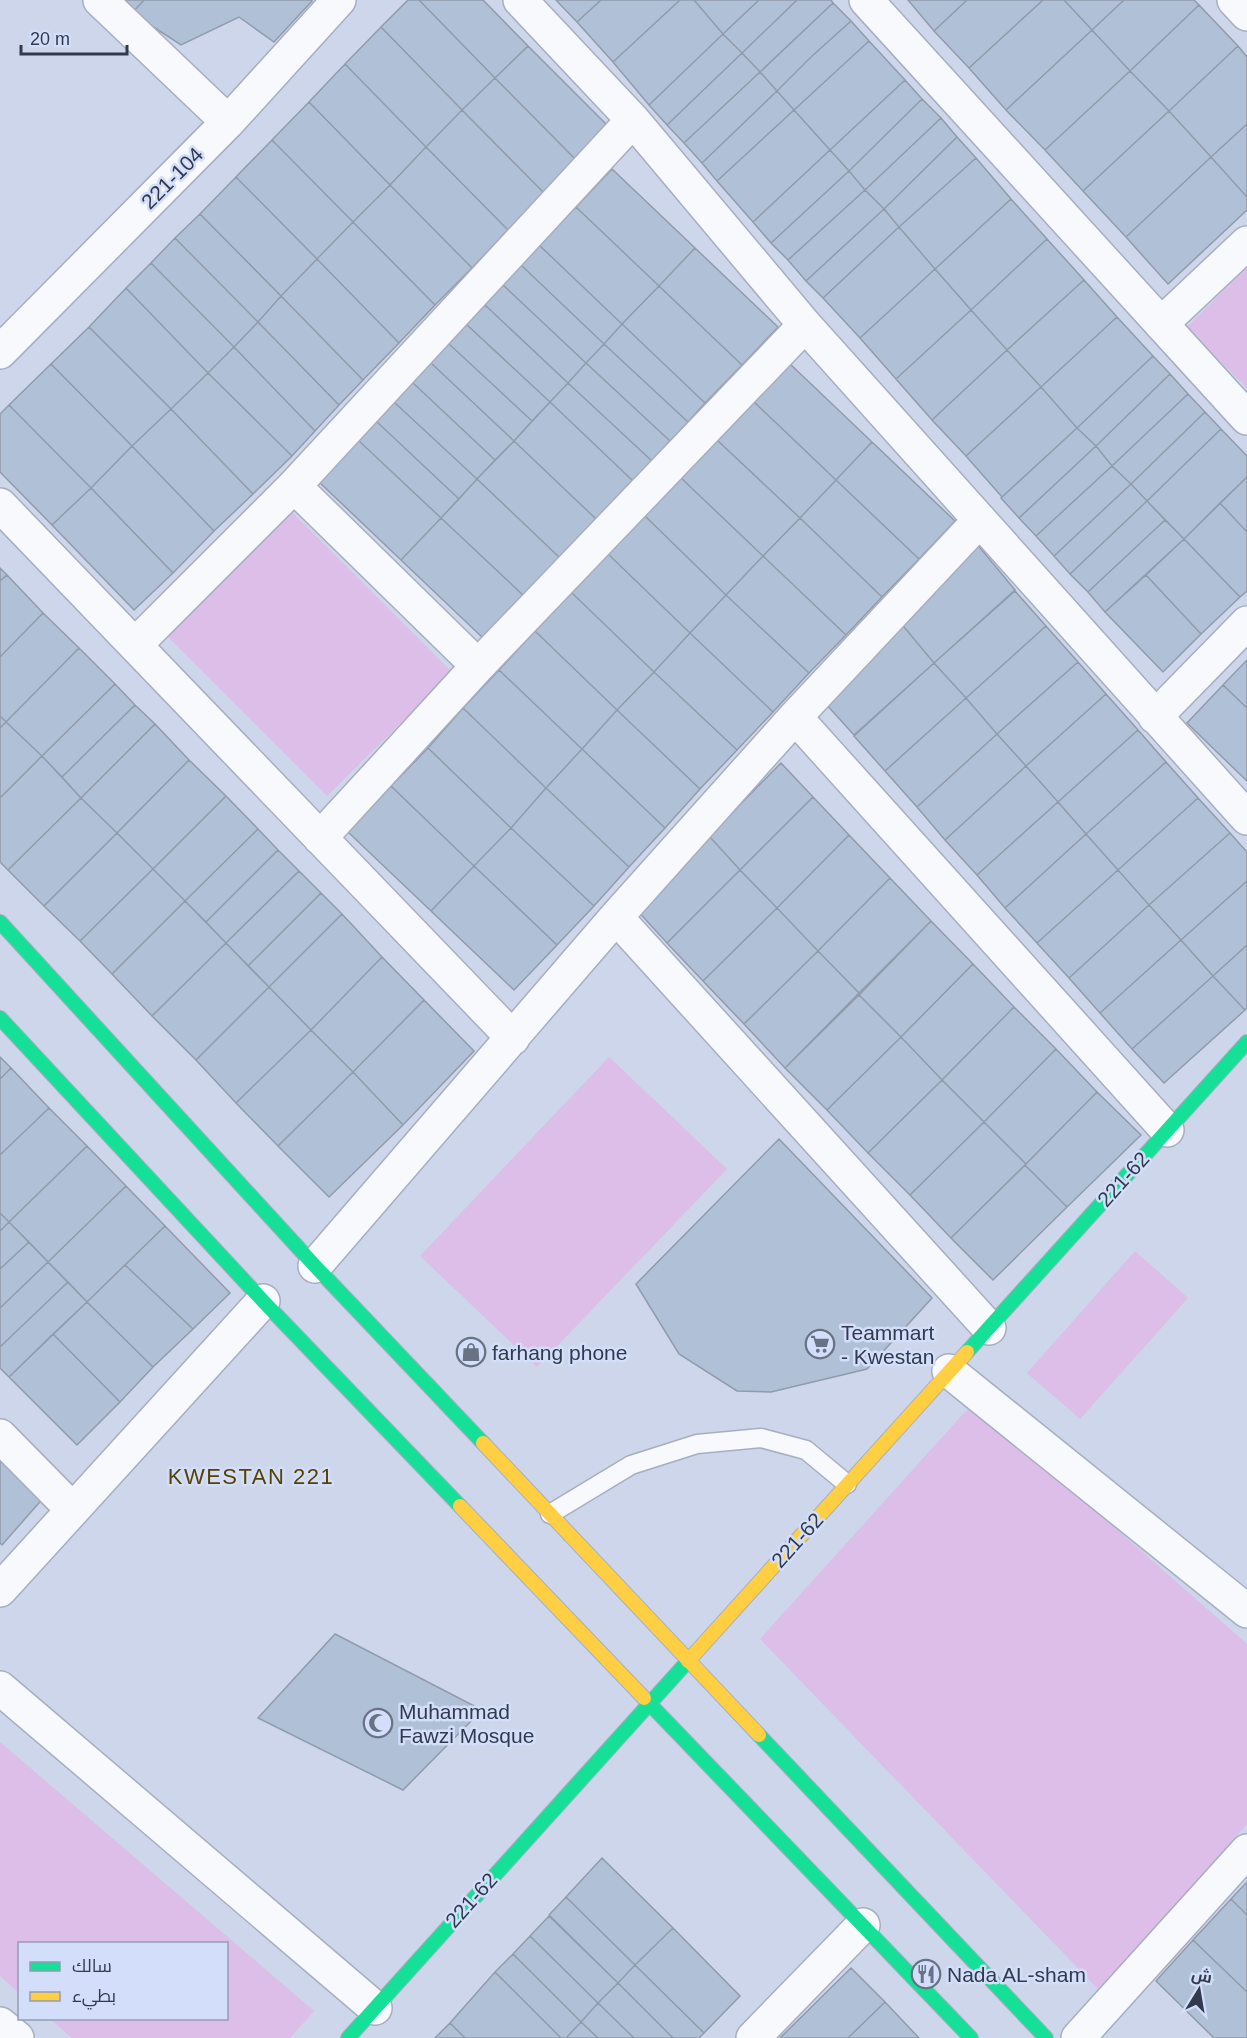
<svg xmlns="http://www.w3.org/2000/svg" width="1247" height="2038" viewBox="0 0 1247 2038" font-family="Arial,Cairo,sans-serif">
<style>
.green{fill:#dcbee8}
.building{fill:#b0c1d7;stroke:#909bab;stroke-width:1.5}
.lines{fill:none;stroke-linecap:round;stroke-linejoin:round}
.lane-casing{stroke:#a7aec0;stroke-width:21}
.street-casing{stroke:#a7aec0;stroke-width:36}
.fast-casing{stroke:#a7aec0;stroke-width:16}
.slow-casing{stroke:#a7aec0;stroke-width:16}
.lane{stroke:#f8f9fc;stroke-width:18}
.street{stroke:#f8f9fc;stroke-width:33}
.fast{stroke:#16e098;stroke-width:14}
.slow{stroke:#ffcf43;stroke-width:14}
.labels{text-anchor:middle;dominant-baseline:central;stroke-width:5;stroke-linejoin:round;paint-order:stroke}
.street-label{font-size:21px;fill:#333a4d;stroke:#d2defa}
.poi-label{font-size:21px;fill:#333a4d;stroke:#d2defa;text-anchor:start}
.neighbourhood-label{font-size:22px;letter-spacing:1.5px;fill:#574200;stroke:#d2defa}
</style>
<rect width="100%" height="100%" fill="#cdd6ea"/>
<!-- green -->
<path class="green" d="M1247,267V388L1186,328Z
M291,511L452,672L327,796L166,635Z
M609,1057L727,1169L537,1367L420,1256Z
M1135,1251L1188,1298L1080,1419L1027,1373Z
M973,1403L1247,1644V1824L1100,1991L760,1639Z
M0,1742L314,2011L290,2038H72L50,2019L226,2018V1944H20L19,1993L0,1976Z"/>
<!-- building -->
<path class="building" d="M118,0H144L132,13Z
M144,0H310L312,1L274,42L239,17L181,45L132,13Z
M408,0H419L495,78L462,110L381,27Z
M419,0H483L528,46L495,78Z
M556,0H601L577,22Z
M601,0H680L613,62L577,22Z
M680,0H694L723,34L649,105L613,62Z
M694,0H759L723,34Z
M759,0H797L742,53L723,34Z
M797,0H831L833,3L760,72L742,53Z
M908,0H967L934,31Z
M967,0H1043L969,68L934,31Z
M1043,0H1064L1092,30L1006,110L969,68Z
M1064,0H1124L1092,30Z
M1124,0H1194L1199,5L1130,71L1092,30Z
M833,3L851,21L811,57L777,91L760,72Z
M1199,5L1238,46L1169,111L1130,71Z
M851,21L869,41L794,110L777,91L811,57Z
M381,27L462,110L426,147L345,64Z
M1092,30L1130,71L1045,150L1006,110Z
M723,34L742,53L667,125L649,105Z
M869,41L905,80L830,150L794,110Z
M528,46L610,128L577,161L495,78Z
M1238,46L1247,57V124L1211,157L1169,111Z
M742,53L760,72L684,143L667,125Z
M345,64L426,147L390,185L309,102Z
M1130,71L1169,111L1083,191L1045,150Z
M760,72L777,91L702,163L684,143Z
M495,78L577,161L544,193L462,110Z
M905,80L922,99L849,171L830,150Z
M777,91L794,110L717,181L702,163Z
M922,99L941,118L865,190L849,171Z
M309,102L390,185L353,222L272,140Z
M462,110L544,193L508,230L426,147Z
M794,110L830,150L753,222L717,181Z
M1169,111L1211,157L1126,237L1083,191Z
M941,118L957,137L884,209L865,190Z
M1247,124V197L1211,157Z
M957,137L976,158L899,227L884,209Z
M272,140L353,222L317,259L236,177Z
M426,147L508,230L472,268L390,185Z
M830,150L849,171L771,243L753,222Z
M1211,157L1247,197V210L1168,284L1126,237Z
M976,158L1011,199L935,269L899,227Z
M612,169L695,248L659,286L576,207Z
M849,171L865,190L788,260L771,243Z
M236,177L317,259L281,296L200,214Z
M390,185L472,268L435,305L353,222Z
M865,190L884,209L806,281L788,260Z
M1011,199L1047,239L971,310L935,269Z
M576,207L659,286L622,324L539,245Z
M884,209L899,227L823,298L806,281Z
M200,214L281,296L258,322L175,238Z
M353,222L435,305L399,343L317,259Z
M899,227L935,269L860,338L823,298Z
M175,238L258,322L234,347L151,263Z
M1047,239L1084,280L1007,350L971,310Z
M539,245L622,324L604,344L521,265Z
M695,248L778,327L742,365L659,286Z
M317,259L399,343L363,380L281,296Z
M151,263L234,347L208,373L126,288Z
M521,265L604,344L586,363L503,285Z
M935,269L971,310L896,379L860,338Z
M1084,280L1117,317L1041,387L1007,350Z
M503,285L586,363L568,383L485,305Z
M659,286L742,365L705,403L622,324Z
M126,288L208,373L171,409L89,327Z
M281,296L363,380L339,405L258,322Z
M485,305L568,383L550,402L466,324Z
M971,310L1007,350L932,420L896,379Z
M1117,317L1153,356L1077,428L1041,387Z
M258,322L339,405L315,431L234,347Z
M466,324L550,402L532,421L448,343Z
M622,324L705,403L688,422L604,344Z
M89,327L171,409L132,446L51,364Z
M448,343L532,421L514,441L430,362Z
M604,344L688,422L670,441L586,363Z
M234,347L315,431L292,456L208,373Z
M1007,350L1041,387L966,456L932,420Z
M1153,356L1170,374L1096,446L1077,428Z
M430,362L514,441L495,460L412,382Z
M586,363L670,441L652,461L568,383Z
M789,363L872,442L836,480L753,401Z
M51,364L132,446L91,488L9,405Z
M208,373L292,456L253,494L171,409Z
M1170,374L1188,394L1112,466L1096,446Z
M412,382L495,460L477,479L394,402Z
M568,383L652,461L633,481L550,402Z
M1041,387L1077,428L1002,497L966,456Z
M1188,394L1205,412L1131,484L1112,466Z
M753,401L836,480L800,518L716,439Z
M394,402L477,479L459,499L376,421Z
M550,402L633,481L596,519L514,441Z
M9,405L91,488L52,525L0,472V414Z
M171,409L253,494L214,531L132,446Z
M1205,412L1221,429L1147,501L1131,484Z
M376,421L459,499L441,518L358,440Z
M1077,428L1096,446L1019,518L1001,498Z
M1221,429L1247,456V477L1184,539L1147,501Z
M716,439L800,518L763,556L680,477Z
M358,440L441,518L401,560L318,481Z
M514,441L596,519L560,558L477,479Z
M872,442L955,521L919,559L836,480Z
M132,446L214,531L173,573L91,488Z
M1096,446L1112,466L1036,536L1019,518Z
M1112,466L1131,484L1054,556L1036,536Z
M680,477L763,556L726,595L644,515Z
M1247,477V532L1220,503Z
M477,479L560,558L524,596L441,518Z
M836,480L919,559L882,597L800,518Z
M1131,484L1147,501L1070,574L1054,556Z
M91,488L173,573L134,610L52,525Z
M1147,501L1165,520L1088,592L1070,574Z
M1220,503L1247,532V591L1240,597L1184,539Z
M644,515L726,595L690,633L607,553Z
M441,518L524,596L484,639L401,560Z
M800,518L882,597L846,635L763,556Z
M1165,520L1184,539L1105,612L1088,592Z
M1184,539L1240,597L1201,634L1146,575Z
M976,543L1015,590L934,663L899,621Z
M607,553L690,633L654,672L571,592Z
M763,556L846,635L809,673L726,595Z
M0,568L7,575L0,581Z
M7,575L43,613L0,657V581Z
M1146,575L1201,634L1163,672L1105,612Z
M1015,591L1046,626L966,698L934,663Z
M571,592L654,672L617,710L535,631Z
M726,595L809,673L773,712L690,633Z
M43,613L79,648L6,722L0,716V657Z
M899,621L934,663L854,735L825,703Z
M1046,626L1078,662L997,734L966,698Z
M535,631L617,710L582,749L499,670Z
M690,633L773,712L737,750L654,672Z
M79,648L115,684L42,756L6,722Z
M1247,660V708L1223,685Z
M1078,662L1106,694L1026,766L997,734Z
M934,663L966,698L885,771L854,736Z
M499,670L582,749L546,788L463,708Z
M654,672L737,750L700,789L617,710Z
M115,684L135,705L62,777L42,756Z
M1223,685L1247,708V781L1187,723Z
M1106,694L1138,730L1058,802L1026,766Z
M966,698L997,734L917,807L885,771Z
M135,705L155,724L81,798L62,777Z
M463,708L546,788L511,828L428,748Z
M617,710L700,789L665,828L582,749Z
M0,716L6,722L0,728Z
M6,722L42,756L0,798V728Z
M155,724L189,760L117,833L81,798Z
M1138,730L1166,762L1086,834L1058,802Z
M997,734L1026,766L945,840L917,807Z
M428,748L511,828L474,866L391,786Z
M582,749L665,828L629,867L546,788Z
M42,756L81,798L8,870L0,862V798Z
M189,760L226,796L153,869L117,833Z
M1166,762L1198,798L1118,870L1086,834Z
M781,763L813,797L740,870L709,836Z
M1026,766L1058,802L977,875L945,840Z
M391,786L474,866L431,911L348,832Z
M546,788L629,867L594,906L511,828Z
M226,796L258,829L185,901L153,869Z
M813,797L849,835L777,908L740,870Z
M81,798L117,833L44,906L8,870Z
M1198,798L1230,833L1149,905L1118,870Z
M1058,802L1086,834L1005,908L977,875Z
M511,828L594,906L557,945L474,866Z
M258,829L278,850L206,922L185,901Z
M117,833L153,869L80,941L44,906Z
M1230,833L1247,852V881L1181,940L1149,905Z
M1086,834L1118,870L1037,943L1005,908Z
M849,835L890,878L818,951L777,908Z
M709,836L740,870L667,943L635,908Z
M278,850L299,871L226,943L206,922Z
M474,866L557,945L514,990L431,911Z
M153,869L185,901L112,974L80,941Z
M740,870L777,908L703,981L667,943Z
M1118,870L1149,905L1069,978L1037,943Z
M299,871L321,893L248,966L226,943Z
M890,878L931,921L859,993L818,951Z
M1247,881V945L1213,976L1181,940Z
M321,893L342,914L269,987L248,966Z
M185,901L226,943L152,1016L112,974Z
M1149,905L1181,940L1100,1013L1069,978Z
M777,908L818,951L744,1024L703,981Z
M342,914L382,957L311,1030L269,987Z
M931,921L973,964L901,1037L859,995Z
M1181,940L1213,976L1132,1049L1100,1013Z
M226,943L269,987L196,1060L152,1016Z
M1247,945V1008L1245,1010L1213,976Z
M818,951L859,993L785,1068L744,1024Z
M382,957L424,1000L353,1072L311,1030Z
M973,964L1014,1007L942,1080L901,1037Z
M1213,976L1245,1010L1164,1083L1132,1049Z
M269,987L311,1030L236,1103L196,1060Z
M859,995L901,1037L827,1110L785,1068Z
M424,1000L474,1051L403,1125L353,1072Z
M1014,1007L1056,1049L984,1122L942,1080Z
M311,1030L353,1072L278,1146L236,1103Z
M901,1037L942,1080L868,1153L827,1110Z
M1056,1049L1097,1092L1026,1164L984,1122Z
M0,1057L11,1068L0,1079Z
M11,1068L49,1108L0,1155V1079Z
M353,1072L403,1125L329,1197L278,1146Z
M942,1080L984,1122L910,1195L868,1153Z
M1097,1092L1141,1135L1067,1207L1025,1165Z
M49,1108L87,1146L9,1222L0,1213V1155Z
M984,1122L1026,1164L951,1238L910,1195Z
M779,1139L932,1298L867,1369L771,1392L737,1391L679,1354L636,1284Z
M87,1146L126,1186L48,1262L9,1222Z
M1025,1165L1067,1207L993,1280L951,1238Z
M126,1186L165,1226L87,1302L48,1262Z
M0,1213L9,1222L0,1231Z
M9,1222L29,1242L0,1269V1231Z
M165,1226L230,1293L193,1329L125,1265Z
M29,1242L48,1262L0,1308V1269Z
M48,1262L68,1282L0,1347V1308Z
M125,1265L193,1329L153,1367L87,1302Z
M68,1282L87,1302L9,1377L0,1368V1347Z
M87,1302L153,1367L120,1402L53,1334Z
M53,1334L120,1402L77,1445L9,1377Z
M0,1458L45,1496L2,1545L0,1543Z
M335,1634L482,1710L403,1790L258,1718Z
M602,1858L673,1928L635,1965L566,1897Z
M1247,1882V1915L1231,1899Z
M566,1897L635,1965L618,1983L549,1915Z
M1231,1899L1247,1915V1992L1193,1940Z
M549,1916L618,1983L598,2003L530,1936Z
M673,1928L740,1996L704,2033L635,1965Z
M530,1936L598,2003L581,2022L513,1954Z
M1193,1940L1247,1992V2038H1214L1156,1981Z
M513,1954L581,2022L566,2038H561L495,1972Z
M635,1965L704,2033L699,2038H673L618,1983Z
M851,1968L885,2002L848,2038H780Z
M495,1972L561,2038H465L450,2023Z
M618,1983L673,2038H634L598,2003Z
M885,2002L919,2038H848Z
M598,2003L634,2038H598L581,2022Z
M581,2022L598,2038H566Z
M450,2023L465,2038H435Z"/>
<g class="lines">
<!-- lane casing -->
<g class="lane-casing">
<path id="lane" d="M550,1514L631,1465L697,1444L761,1438L806,1450L847,1484"/>
</g>
<!-- street casing -->
<g class="street-casing">
<path id="street" d="M100,0L228,122
M520,0L633,120L805,325L1247,818
M866,0L1247,418
M1234,0L1247,14
M1161,324L1247,243
M0,352L228,122L339,0
M294,486L478,666
M0,505L513,1038
M136,644L294,486L633,120
M795,717L1167,1130
M1155,717L1247,623
M320,838L478,666L805,325
M616,917L989,1328
M315,1266L616,917L795,717L979,521
M949,1371L1247,1611
M0,1436L73,1510
M0,1590L263,1301
M0,1688L375,2008
M0,2024L17,2038
M753,2038L863,1925
M1078,2038L1247,1851"/>
</g>
<!-- fast casing -->
<g class="fast-casing">
<path id="fast" d="M0,922L315,1266L483,1443
M0,1018L263,1301L460,1506
M967,1352L1247,1042
M644,1698L971,2038
M759,1735L1046,2038
M348,2038L688,1661"/>
</g>
<!-- slow casing -->
<g class="slow-casing">
<path id="slow" d="M483,1443L759,1735
M460,1506L644,1698
M688,1661L967,1352"/>
</g>
<!-- lane -->
<use href="#lane" class="lane"/>
<!-- street -->
<use href="#street" class="street"/>
<!-- fast -->
<use href="#fast" class="fast"/>
<!-- slow -->
<use href="#slow" class="slow"/>
</g>
<!-- icons -->
<defs>
<g id="supermarket-ring" transform="scale(1.5)"><circle r="9.5" fill="#d2defa" stroke="#697184" stroke-width="1.5"/><path d="M-6-5.5h2.5l.6 2H6L4.5 2H-2.5L-4.4-4H-6ZM-1.5 3.2a1.3 1.3 0 1 0 .1 0ZM3 3.2a1.3 1.3 0 1 0 .1 0Z" fill="#697184"/></g>
<g id="shop-ring" transform="scale(1.5)"><circle r="9.5" fill="#d2defa" stroke="#697184" stroke-width="1.5"/><path d="M-5-2.5h2.3a2.7 3.5 0 0 1 5.4 0H5L5.5 6h-11ZM-1.5-2.5h3a1.5 2.3 0 0 0-3 0Z" fill="#697184"/></g>
<g id="mosque-ring" transform="scale(1.5)"><circle r="9.5" fill="#d2defa" stroke="#697184" stroke-width="1.5"/><path d="M3.5-4.9A6 6 0 1 0 3.5 4.9A5 5 0 1 1 3.5-4.9Z" fill="#697184"/></g>
<g id="restaurant-ring" transform="scale(1.5)"><circle r="9.5" fill="#d2defa" stroke="#697184" stroke-width="1.5"/><path d="M-5-6h1v4h1v-4h1v4h1v-4h1v5L-1.5 .5V6h-2V.5L-5-1ZM5-6V6H3V1.5H1.5Q1.5-4 5-6Z" fill="#697184"/></g>
</defs>
<g fill-rule="evenodd">
<use href="#supermarket-ring" x="820" y="1344"/>
<use href="#shop-ring" x="471" y="1352"/>
<use href="#mosque-ring" x="378" y="1723"/>
<use href="#restaurant-ring" x="926" y="1974"/>
</g>
<g class="labels">
<!-- street labels -->
<g class="street-label">
<text transform="translate(172 178) rotate(-45)">221-104</text>
<text transform="translate(1123 1179) rotate(-48)">221-62</text>
<text transform="translate(797 1540) rotate(-48)">221-62</text>
<text transform="translate(471 1900) rotate(-48)">221-62</text>
</g>
<!-- poi labels -->
<g class="poi-label">
<text x="841" y="1332">Teammart<tspan x="841" dy="24">- Kwestan</tspan></text>
<text x="492" y="1352">farhang phone</text>
<text x="399" y="1711">Muhammad<tspan x="399" dy="24">Fawzi Mosque</tspan></text>
<text x="947" y="1974">Nada AL-sham</text>
</g>
<!-- neighbourhood labels -->
<g class="neighbourhood-label">
<text x="251" y="1476">KWESTAN 221</text>
</g>
</g>
<!-- legend -->
<rect x="18" y="1942" width="210" height="78" fill="#d2defa" stroke="#929cb5" stroke-width="1.5"/>
<rect x="30" y="1962" width="30" height="9" fill="#16e098" stroke="#929cb5" stroke-width="1.5"/>
<text x="72" y="1972" font-size="18" fill="#333a4d">سالك</text>
<rect x="30" y="1992" width="30" height="9" fill="#ffcf43" stroke="#929cb5" stroke-width="1.5"/>
<text x="72" y="2002" font-size="18" fill="#333a4d">بطيء</text>
<!-- north arrow -->
<g transform="translate(1199 1990) rotate(11)" stroke="#d2defa" stroke-width="4.5" paint-order="stroke">
<path d="M0-4.5L10 22L0 15L-10 22Z" fill="#333a4d"/>
<text y="-9" font-size="16" font-weight="bold" text-anchor="middle" fill="#333a4d">ش</text>
</g>
<!-- scale -->
<path d="M21 45v9h106v-9" fill="none" stroke="#333a4d" stroke-width="3"/>
<text x="30" y="45" font-size="18" fill="#333a4d" stroke="#d2defa" stroke-width="4.5" paint-order="stroke">20 m</text>
</svg>
